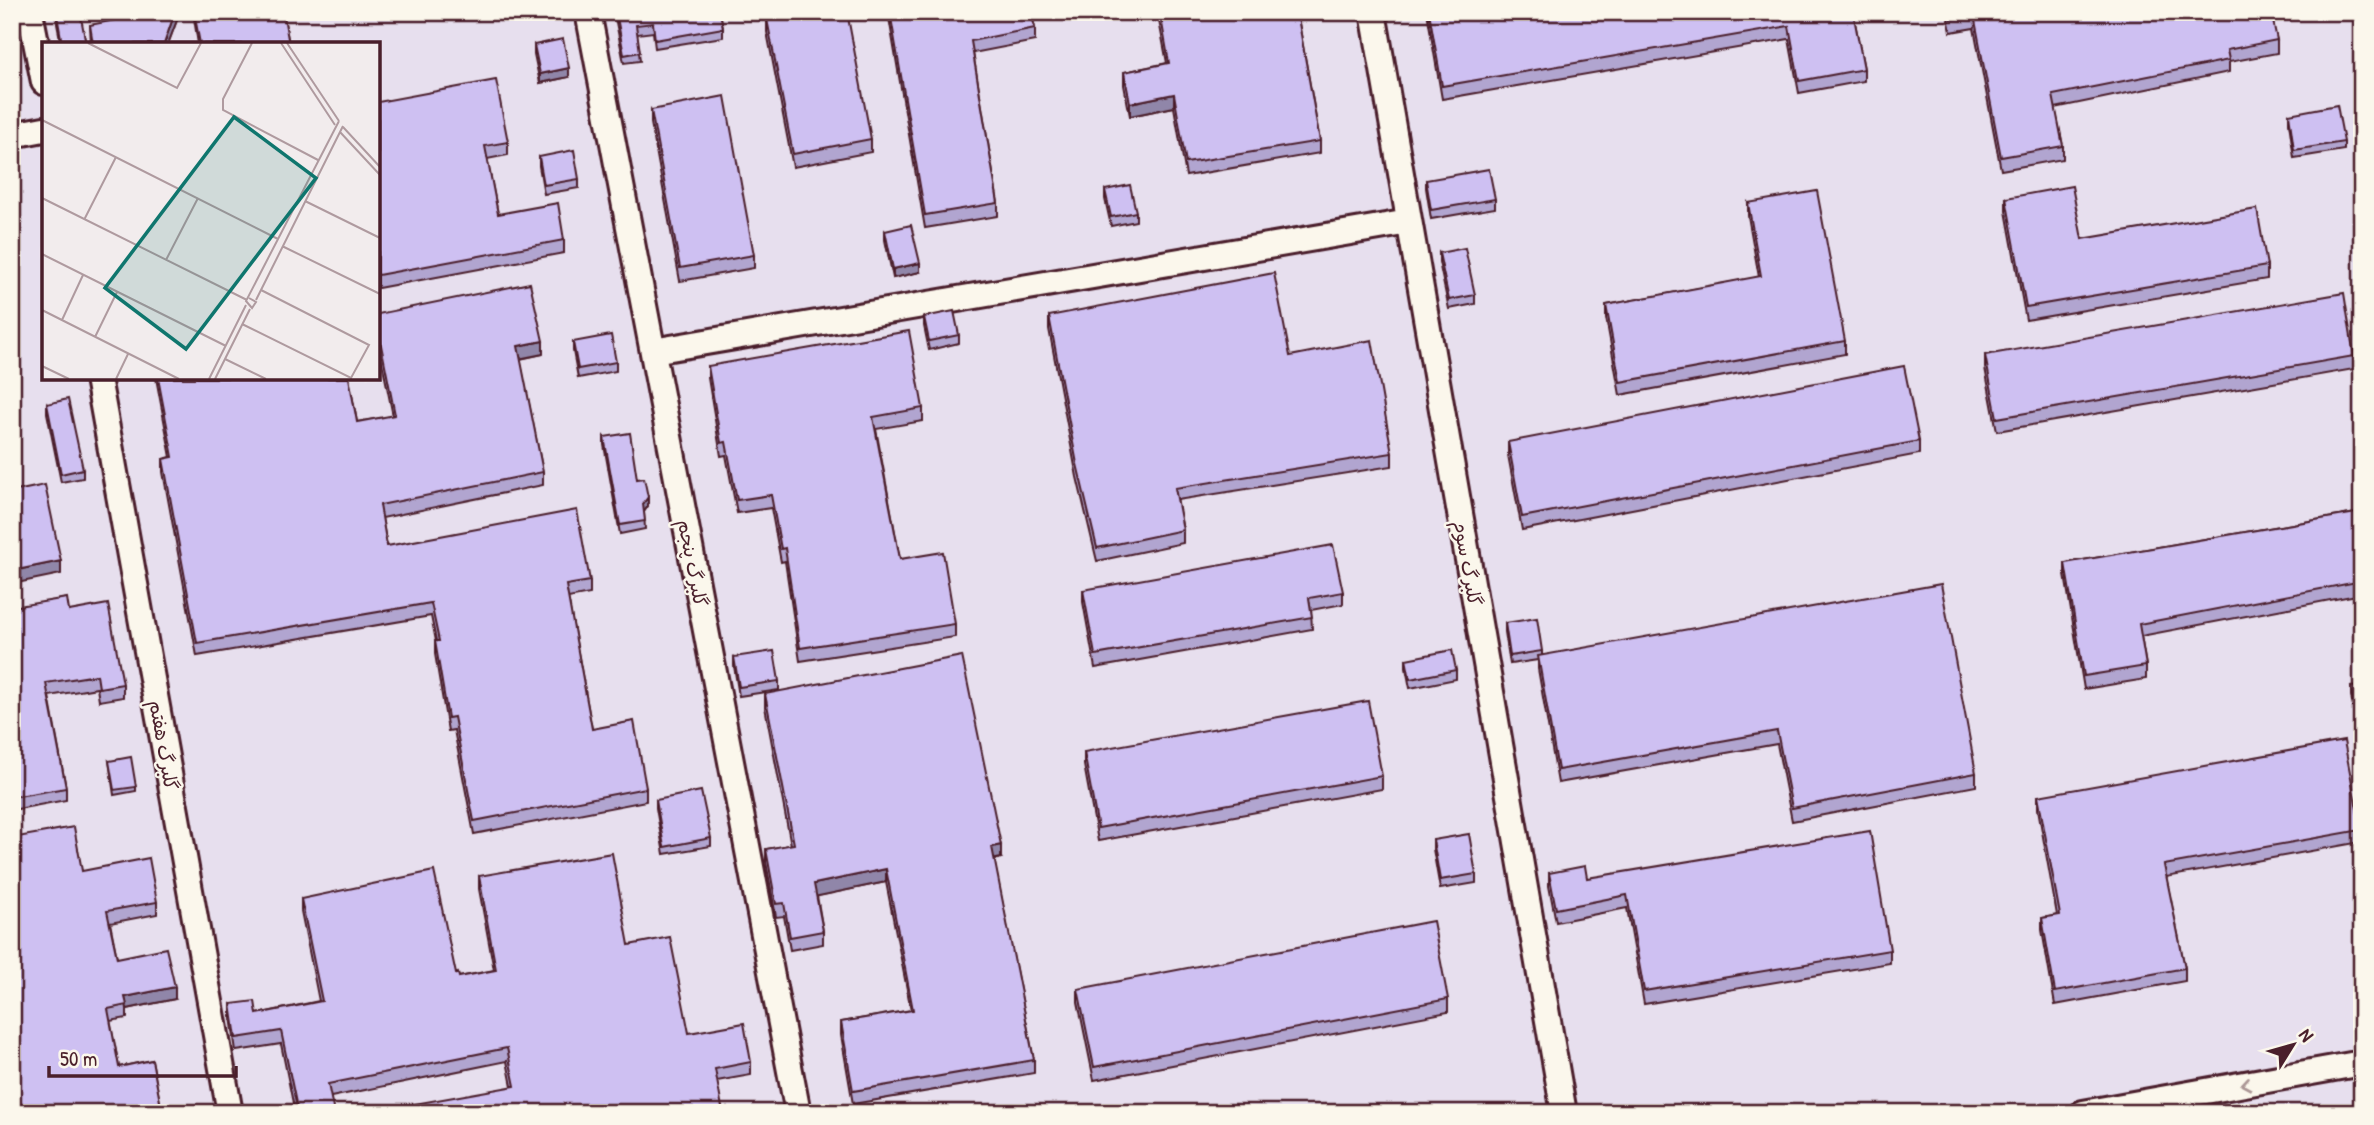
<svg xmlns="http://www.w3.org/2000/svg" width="2374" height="1125" viewBox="0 0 2374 1125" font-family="'Patrick Hand','Playpen Sans Arabic',sans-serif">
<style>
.built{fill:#e7dfee;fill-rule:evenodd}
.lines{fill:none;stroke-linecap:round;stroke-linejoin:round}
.minor-casing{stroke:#4a1f2b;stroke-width:30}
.minor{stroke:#fbf7ec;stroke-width:24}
.wall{fill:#b1a5d0;stroke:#4a1f2b;stroke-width:2}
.shaded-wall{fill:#9086a9;stroke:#4a1f2b;stroke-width:2}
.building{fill:#cec0f2;stroke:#4a1f2b;stroke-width:2}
.oneway{stroke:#ab9695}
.labels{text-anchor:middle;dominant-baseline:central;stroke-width:5;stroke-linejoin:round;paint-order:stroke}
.street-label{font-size:19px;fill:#4a1f2b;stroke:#fbf7ec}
.inset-road{fill:none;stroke:#af9a9f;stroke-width:2}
.view{fill:#0f766e;fill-opacity:0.15;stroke:#0f766e;stroke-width:3.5}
.inset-edge{fill:none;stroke:#4a1f2b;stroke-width:3.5}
</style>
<rect width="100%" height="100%" fill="#f2eced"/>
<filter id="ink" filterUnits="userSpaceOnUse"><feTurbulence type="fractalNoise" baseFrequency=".0143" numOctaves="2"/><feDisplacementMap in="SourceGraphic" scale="14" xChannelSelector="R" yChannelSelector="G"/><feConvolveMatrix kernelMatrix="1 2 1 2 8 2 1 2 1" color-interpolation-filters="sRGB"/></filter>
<g filter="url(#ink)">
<!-- built -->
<path class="built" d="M12,12H2362V1113H12ZM44,44H378V378H44Z"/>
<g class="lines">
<!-- minor casing -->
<g class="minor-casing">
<path id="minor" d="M30,12L44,82
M588,12L798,1113
M1373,12L1564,1113
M12,135L44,129
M653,351L1409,222
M98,378L230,1113
M2083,1113L2362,1063"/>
</g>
<!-- minor -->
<use href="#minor" class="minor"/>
</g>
<!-- wall -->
<path class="wall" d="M177,12V20L168,44H91L90,25Z
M193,12H283L289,44H198Z
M614,12H720L723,28V37L655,48L653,32L637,34L640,61L624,63Z
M888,12H1031L1035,28V41L973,53L998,203V216L925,228Z
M1159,12H1297L1320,141V153L1186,176L1174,107L1130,116L1124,85V72L1167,63L1159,21Z
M1427,12H1853L1864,69V81L1799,93L1789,39L1442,99Z
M1947,12H2266L2277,40V53L2229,62V72L2055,108L2063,146V159L2001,170L1974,28L1951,32Z
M57,15L86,44H61L57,24Z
M767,19L871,139V152L793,167L767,32Z
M534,45L569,77L540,83L534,54Z
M378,102L508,142V155L487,159L498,214L564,240V253L378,288Z
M651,110L754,255V268L680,281L651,123Z
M2289,114L2344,142V150L2294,158L2289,123Z
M539,157L579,179V188L544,194L539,166Z
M1426,180L1495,199V208L1431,219L1426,188Z
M1105,190L1136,212V221L1111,226L1105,199Z
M2006,198L2082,239L2267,266V279L2026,320L2006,211Z
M1748,203L1845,341V354L1620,395L1606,318V305L1759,277L1748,216Z
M885,231L920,272L893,278L885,240Z
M1439,253L1475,295V304L1449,309L1439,262Z
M378,314L543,354L520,359L543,472V485L382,518L387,546L590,581V594L568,598L592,729L646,788V801L474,834L454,730L448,731L435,654V641H436L431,616L197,656L163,472V459L171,457L156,378H349L357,422L393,416L378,343Z
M1049,316L1392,453V466L1177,500L1183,530V543L1097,561L1077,477L1049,329Z
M924,317L959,335V343L929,350L924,326Z
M573,342L616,362V371L578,378L573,351Z
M1985,355L2354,356V369L1997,431L1985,368Z
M708,366L923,408V421L876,429L900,559L955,624V637L800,661L785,561L781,562L771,508L737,513L726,455L721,456L708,378Z
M47,404L83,469V478L61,482L47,413Z
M604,437L637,479L648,506L644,512L645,529L620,534L604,445Z
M1919,441V454L1522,530L1508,455V442Z
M2358,468H2362V502L2358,477Z
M2362,512V594L2141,636L2146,666V679L2084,689L2065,575V563Z
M1083,590L1343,592V604L1311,610L1312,629L1095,668L1083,602Z
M12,607L69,611L123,684V697L99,701L97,688L49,696L66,788V800L12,810Z
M1505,623L1542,651V655L1976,773V786L1792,821L1777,744L1558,783L1538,669V660L1510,664L1505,632Z
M734,657L779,681V690L739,696L734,666Z
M1406,659L1456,670V679L1410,688L1406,668Z
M2362,686V728L2357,729L2351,696V687Z
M765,694L1001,858L994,860L1034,1060V1073L853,1104L841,1035V1022L911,1010L886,882L817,896L823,931V944L790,950L784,916L776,917L766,862V849L791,845L765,707Z
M1084,752L1382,776V789L1098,841L1084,765Z
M109,761L136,787V791L114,795Z
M2038,796L2361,830V842L2166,877L2185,968V981L2055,1005L2042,930V918L2057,915L2038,809Z
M656,800L711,838V846L664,854L656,808Z
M1433,840L1476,874V883L1440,889L1433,849Z
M82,871L157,902V914L110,923L117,958L175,999L127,1009V1018L110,1021L119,1067L152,1060L162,1113H12Z
M1549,873L1890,950V963L1644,1004L1627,908L1556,922L1549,886Z
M479,876L629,945L689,1033L751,1062V1075L717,1081L512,1086L507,1061L331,1097L294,1108L281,1044L236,1051L231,1017V1004L257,1014L319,1001L301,911V899L459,977L494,970L479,889Z
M1078,989L1448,999V1012L1094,1080L1078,1002Z"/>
<!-- shaded-wall -->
<path class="shaded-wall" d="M175,12H177V20L168,44H164Z
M569,68V77L540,83V74Z
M1174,94V107L1130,116V103Z
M920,263V272L893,278V269Z
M543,341V354L518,359V346Z
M648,497V506L643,513V504Z
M61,561V574L12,584V571Z
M1001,845V858L992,860V847Z
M886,869V882L814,897V884Z
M175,987V999L127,1009L125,997Z"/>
<!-- building -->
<path class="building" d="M77,12H80L86,44H62L57,15Z
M155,12H175L164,44H93L90,25Z
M194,12H283L289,44H200Z
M616,12H720L723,28L655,40L653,23L636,25L640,52L624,55Z
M806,12H847L871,139L793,154L767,19Z
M890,12H1031L1035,28L971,41L998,203L925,215Z
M1160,12H1297L1320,141L1186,163L1174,94L1130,103L1124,72L1169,63Z
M1429,12H1853L1864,69L1799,81L1789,26L1442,86Z
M1950,12H2266V17L2272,16L2277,40L2227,50L2229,60L2053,95L2063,146L2001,157L1974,15L1951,19Z
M563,39L569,68L540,74L534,45Z
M496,80L508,142L485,146L498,214L558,203L564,240L378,275V102Z
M725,96L754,255L680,268L651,110Z
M2337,105L2344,142L2294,150L2289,114Z
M574,150L579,179L544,185L539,157Z
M1489,169L1495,199L1431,210L1426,180Z
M1130,185L1136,212L1111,217L1105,190Z
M2072,186L2082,239L2257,209L2267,266L2026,307L2006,198Z
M1817,191L1845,341L1620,382L1606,305L1761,276L1748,203Z
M911,225L920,263L893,269L885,231Z
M1465,248L1475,295L1449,300L1439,253Z
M1274,273L1290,356L1372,340L1392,453L1175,488L1183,530L1097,548L1077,464L1049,316Z
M530,283L543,341L518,346L543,472L380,505L387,546L577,510L590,581L566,585L592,729L634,721L646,788L474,821L454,717L448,718L435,641H439L431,603L197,643L163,459L173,457L158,378H349L357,422L395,415L378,330V314Z
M2344,293L2354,356L1997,418L1985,355Z
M954,311L959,335L929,341L924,317Z
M909,331L923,408L873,417L900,559L943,552L955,624L800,648L785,548L781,549L771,495L737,500L726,442L721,443L708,366Z
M611,335L616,362L578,369L573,342Z
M1904,366L1919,441L1522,517L1508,442Z
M68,399L83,469L61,474L47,404Z
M630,433L637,479L644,478L648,497L643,504L645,521L620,525L604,437Z
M2358,468H2362V493Z
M12,472L16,491L45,485L61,561L12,571Z
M2362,512V581L2139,624L2146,666L2084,676L2065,563Z
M1333,545L1343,592L1309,598L1312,617L1095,655L1083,590Z
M1941,584L1976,773L1792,808L1777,731L1558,770L1538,656Z
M67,598L69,611L108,604L123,684L99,688L97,675L46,683L66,788L12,797V607Z
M1537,618L1542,651L1510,656L1505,623Z
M1452,650L1456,670L1410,679L1406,659Z
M774,651L779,681L739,687L734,657Z
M962,656L1001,845L992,847L1034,1060L853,1091L841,1022L913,1010L886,869L814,884L823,931L790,937L784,903L776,904L766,849L794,844L765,694Z
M2362,686V719L2357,720L2351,687Z
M1368,701L1382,776L1098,828L1084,752Z
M2344,741L2361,830L2164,865L2185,968L2055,992L2042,918L2060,915L2038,796Z
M131,757L136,787L114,790L109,761Z
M701,791L711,838L664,847L656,800Z
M74,827L82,871L149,858L157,902L107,911L117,958L166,948L175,987L125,997L127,1005L108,1009L119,1067L152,1060L162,1112L157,1113H12V838Z
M1870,831L1890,950L1644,991L1627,895L1556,909L1549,873L1585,866L1587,878Z
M1469,834L1476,874L1440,880L1433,840Z
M612,853L629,945L670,937L689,1033L744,1023L751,1062L715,1069L723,1113H365L515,1086L507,1048L328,1084L334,1113H267L297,1108L281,1031L236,1038L231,1004L255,1001L257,1014L322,1001L301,899L434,871L456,974L458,973L459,977L496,970L479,876Z
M1433,921L1448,999L1094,1067L1078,989Z"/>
<!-- one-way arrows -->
<defs><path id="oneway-chevron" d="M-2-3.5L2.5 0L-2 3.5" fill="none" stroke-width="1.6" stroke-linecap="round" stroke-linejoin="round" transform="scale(1.75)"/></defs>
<use class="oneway" href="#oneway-chevron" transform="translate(2246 1084) rotate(170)"/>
</g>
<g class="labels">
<!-- street labels -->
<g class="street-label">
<text transform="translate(693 563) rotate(79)">گلبرگ پنجم</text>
<text transform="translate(1468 563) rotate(80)">گلبرگ سوم</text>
<text transform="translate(164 745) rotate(80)">گلبرگ هفتم</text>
</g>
</g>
<!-- overview -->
<g transform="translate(42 42)">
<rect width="338" height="338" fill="#f2eced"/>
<path class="inset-road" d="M46,1L135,46L159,1M210,1L181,57V68L276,118M239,1L293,83M245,1L297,79M0,78L236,197M301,85L338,125M298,90L338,133M0,156L205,258M263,159L338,196M42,178L74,115M240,204L338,252M0,212L184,304M124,218L156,156M207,256L214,260L210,266L204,259L297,79M214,258L301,84M0,268L137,337M20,278L41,233M200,282L309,336L327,303L219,248M53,295L75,250M183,317L224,337M0,324L27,337M74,337L86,312M167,337L204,263M173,337L208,267"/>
<path class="view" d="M192,75L274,136L144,307L63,246Z"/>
<rect width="338" height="338" class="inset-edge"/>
</g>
<!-- margin -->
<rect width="2374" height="1125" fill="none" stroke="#fbf7ec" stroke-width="42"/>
<rect x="21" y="21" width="2332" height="1083" fill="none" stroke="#4a1f2b" stroke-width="2.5" filter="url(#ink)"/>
<!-- north arrow -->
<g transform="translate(2293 1045) rotate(53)" stroke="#fbf7ec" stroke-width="5" paint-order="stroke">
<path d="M0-5L12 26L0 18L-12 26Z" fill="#4a1f2b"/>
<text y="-10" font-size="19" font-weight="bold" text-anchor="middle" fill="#4a1f2b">N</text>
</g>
<!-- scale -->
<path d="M49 1066v10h187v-10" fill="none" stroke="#4a1f2b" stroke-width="3.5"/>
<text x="60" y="1066" font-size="21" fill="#4a1f2b" stroke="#fbf7ec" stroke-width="5" paint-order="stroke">50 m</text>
</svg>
